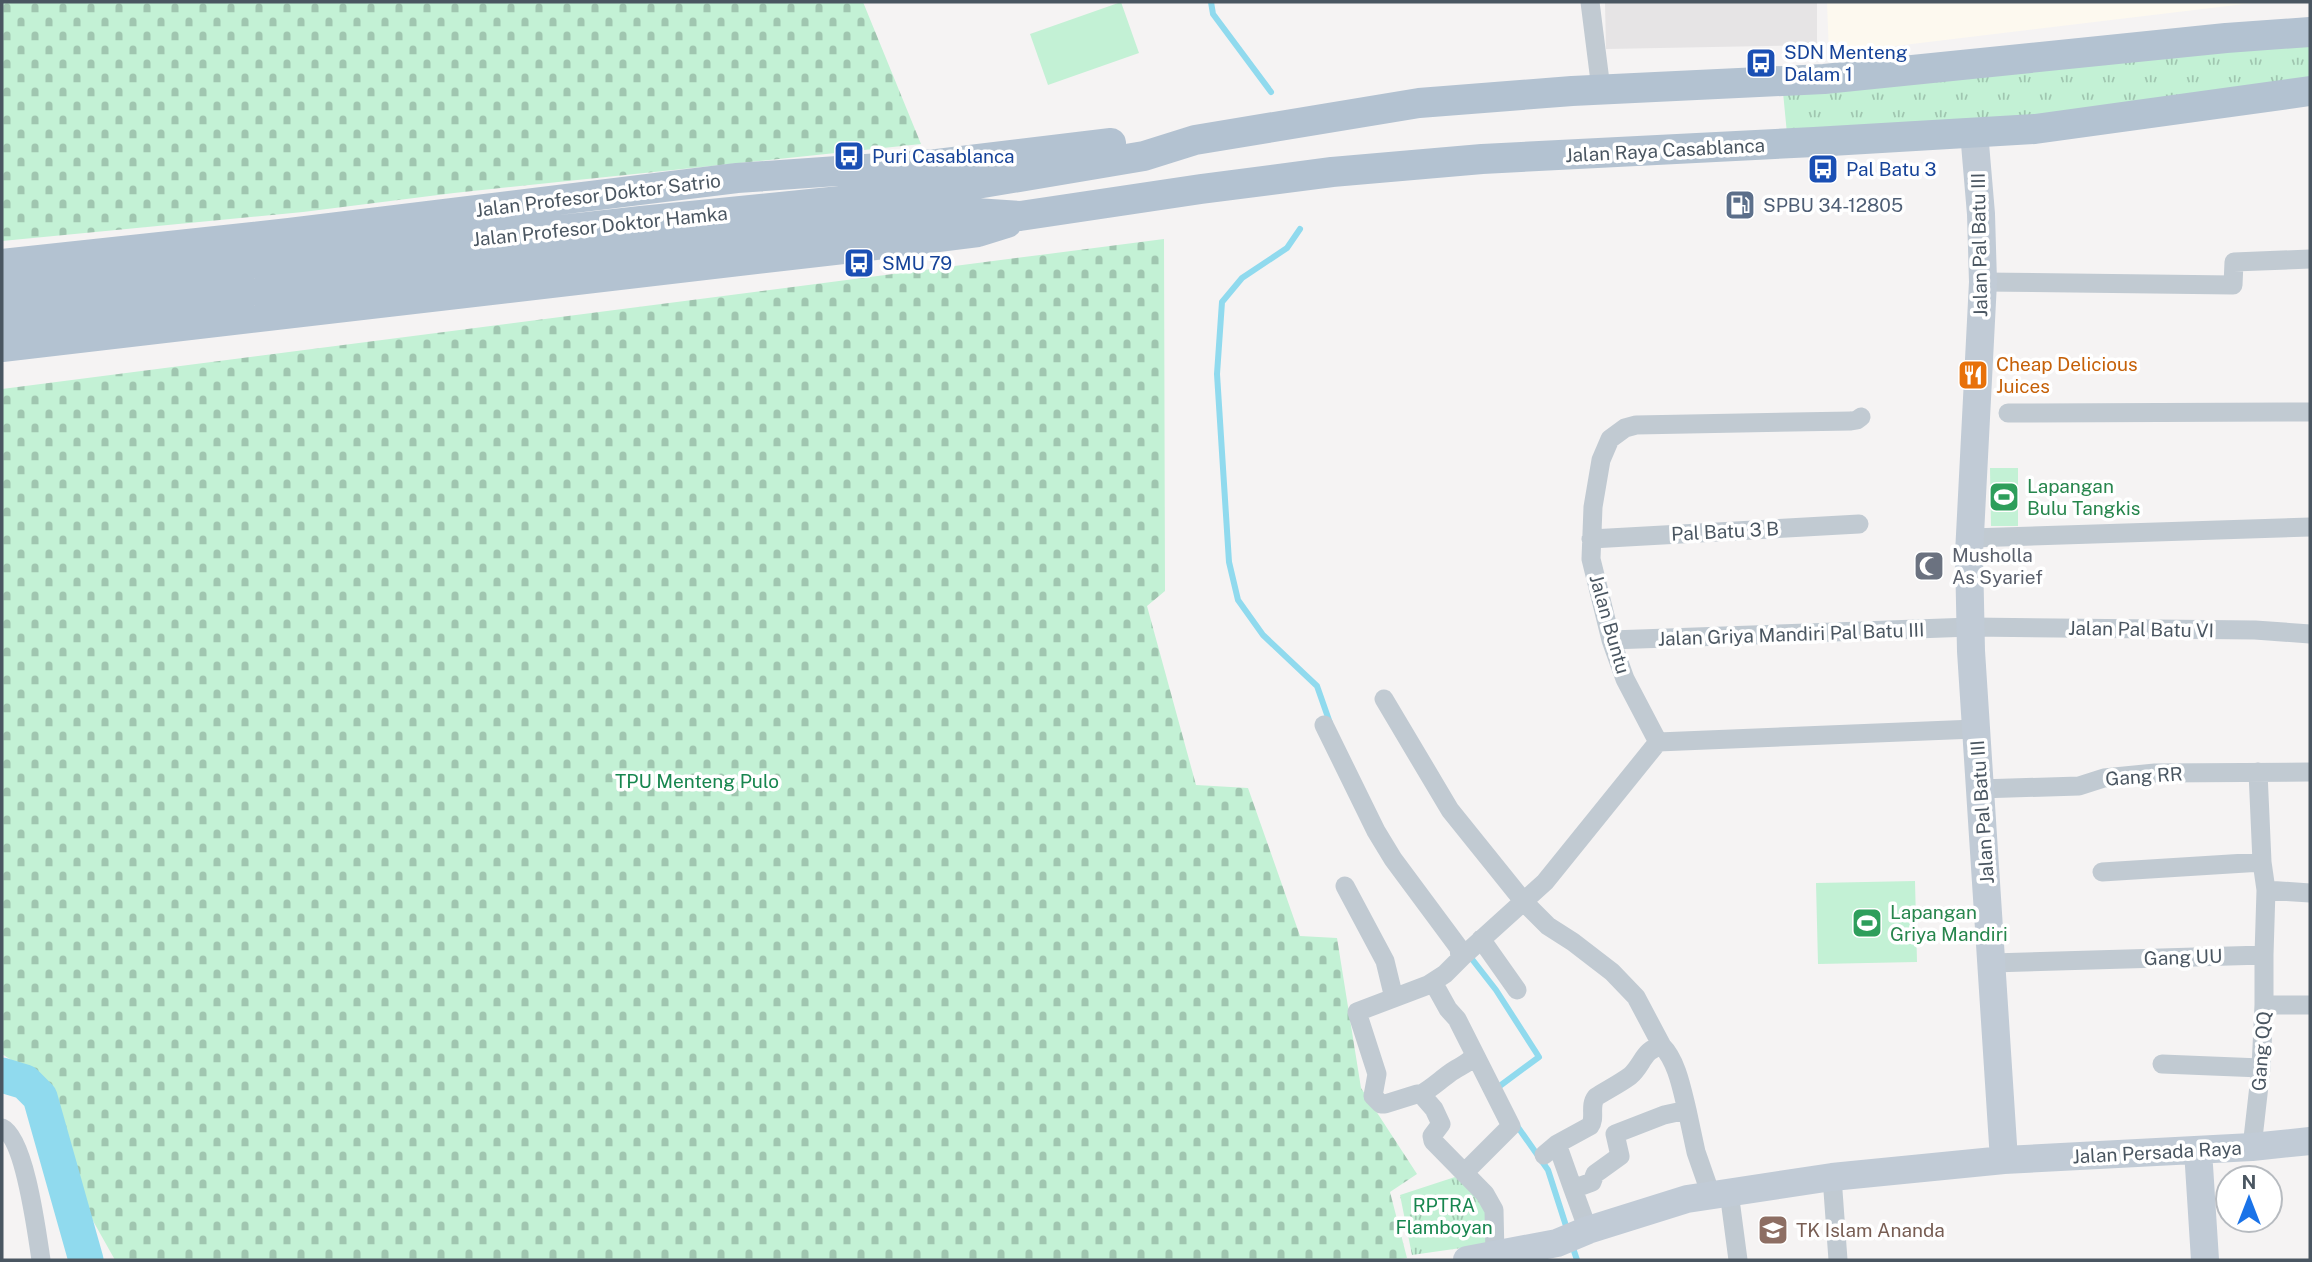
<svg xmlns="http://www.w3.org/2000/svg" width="2312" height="1262" viewBox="0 0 2312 1262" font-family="'Public Sans',sans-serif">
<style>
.commercial{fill:#fdf9ef}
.education{fill:#e6e4e5}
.grass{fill:url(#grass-tufts)}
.cemetery{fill:url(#cemetery-stones)}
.garden{fill:#c3f1d5}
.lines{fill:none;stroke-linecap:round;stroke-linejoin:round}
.stream{stroke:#90daee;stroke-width:6}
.river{stroke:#90daee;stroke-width:35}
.street{stroke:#c1cad2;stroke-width:19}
.secondary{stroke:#c1cbd6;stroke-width:28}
.primary{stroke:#b3c2d1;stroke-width:30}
.labels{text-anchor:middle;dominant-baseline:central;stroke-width:7;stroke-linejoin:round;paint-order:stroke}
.transit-label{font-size:19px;fill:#164399;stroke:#fff;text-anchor:start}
.street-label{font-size:19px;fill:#4a5661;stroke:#fff}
.service-label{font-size:19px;fill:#4e5e75;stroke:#fff;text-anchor:start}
.food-label{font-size:19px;fill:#c56008;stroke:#fff;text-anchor:start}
.leisure-label{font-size:19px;fill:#27864d;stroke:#fff;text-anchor:start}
.worship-label{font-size:19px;fill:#5b616d;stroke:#fff;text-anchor:start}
.park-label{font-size:19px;fill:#17864f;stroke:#fff}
.education-label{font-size:19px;fill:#785e54;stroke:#fff;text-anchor:start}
</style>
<defs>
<pattern id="grass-tufts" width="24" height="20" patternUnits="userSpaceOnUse" patternTransform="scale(1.75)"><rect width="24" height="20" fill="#c3f1d5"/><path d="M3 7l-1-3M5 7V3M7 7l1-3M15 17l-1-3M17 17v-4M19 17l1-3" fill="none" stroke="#a0c6b0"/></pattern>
<pattern id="cemetery-stones" width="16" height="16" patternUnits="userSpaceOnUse" patternTransform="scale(1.75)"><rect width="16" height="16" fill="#c3f1d5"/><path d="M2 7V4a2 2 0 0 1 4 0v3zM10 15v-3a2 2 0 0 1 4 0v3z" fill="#a0c6b0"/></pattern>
</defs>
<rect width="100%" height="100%" fill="#f5f3f3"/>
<!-- commercial -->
<path class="commercial" d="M1827,2H2261L1829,54Z"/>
<!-- education -->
<path class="education" d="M1605,2H1817V45L1606,49Z"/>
<!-- grass -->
<path class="grass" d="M2310,32V91L1788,144L1782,82Z
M1455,1177L1486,1202L1489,1244L1412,1255L1400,1195Z"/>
<!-- cemetery -->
<path class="cemetery" d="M2,2H863L921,144L454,193L303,212L2,241Z
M1164,239L1165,591L1147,606L1196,785L1248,788L1300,936L1337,938L1361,1088L1417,1174L1390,1192L1407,1258L1393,1260H115L79,1196L48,1084L2,1054V389Z"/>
<!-- garden -->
<path class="garden" d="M1121,2L1139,53L1048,85L1030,34Z
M1990,468H2018V526H1991Z
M1915,881L1917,962L1818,964L1816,883Z"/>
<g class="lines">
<!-- stream -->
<path class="stream" d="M1211,2L1213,14L1271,92
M1300,229L1287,248L1242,278L1222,302L1217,374L1229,562L1238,600L1263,635L1317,686L1330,723
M1468,954L1496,990L1539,1057L1497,1088
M1515,1123L1548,1170L1568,1232
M1572,1245L1577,1260"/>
<!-- river -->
<path class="river" d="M2,1075L25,1082L40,1097L86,1260"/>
<!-- street -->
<path class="street" d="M1590,2L1601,89
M1983,282L2233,285L2234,262L2310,259
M2008,413L2310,412
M1861,417L1857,420L1851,421L1636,425L1625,428L1610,439L1601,460L1593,507L1591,559L1611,640L1625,679L1658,742L1975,729
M1970,538L2310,527
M1591,539L1859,524
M1611,640L1971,627L2255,630L2310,634
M1384,699L1450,810L1524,902L1548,926L1573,942L1612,972L1636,997L1662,1046
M1324,725L1376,831L1393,859L1459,948L1460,958
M2258,772L2262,862
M1979,789L2079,786L2104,778L2155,773L2310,772
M2102,872L2262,862L2266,890
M1345,886L1385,961L1394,998
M1481,939L1517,990
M1992,963L2264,955L2266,890L2310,893
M1433,982L1448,1009L1457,1019L1511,1126L1464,1173
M2264,1005H2310
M2162,1064L2261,1068
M1421,1094C1432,1088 1440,1080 1450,1073C1458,1067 1468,1064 1474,1056
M2,1128C25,1138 37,1234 41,1260
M1557,1144L1573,1189
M2252,1147L2261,1068L2264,1005V955
M1544,1155L1557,1144L1590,1126C1596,1118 1589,1106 1596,1097C1607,1090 1619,1084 1630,1076C1643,1065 1643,1049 1662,1046C1677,1061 1682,1090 1687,1110
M1832,1177L1838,1260
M1729,1192L1738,1260
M1588,1230L1573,1189L1592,1182L1595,1174L1620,1156L1615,1134L1664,1115L1687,1110L1696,1152L1711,1195
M1495,1255L1494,1210L1485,1194L1433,1141L1432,1136L1441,1124L1434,1109L1421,1094H1417L1385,1104H1381L1373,1096L1377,1074L1357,1012L1428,985L1445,974L1462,957L1545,882L1658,742"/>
<!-- secondary -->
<path class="secondary" d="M1974,132L1981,214L1983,282L1969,554L1971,651L2004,1160
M2198,1150L2205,1260
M1467,1260L1557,1243L1588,1230L1687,1199L1832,1177L2004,1160L2252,1147L2310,1141"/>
<!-- primary -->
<path class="primary" d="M2,264L289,233L737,178L937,164L1111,143
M2,292L641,221L929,192L1144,156L1195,140L1419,103L1572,91L1824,79L2226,38L2310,32
M2,318L960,212L1020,216L1201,189L1332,172L1482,159L1814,142L2035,129L2310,91
M2,347L852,248L978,232L1007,223"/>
</g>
<!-- icons -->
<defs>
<g id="bus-square" transform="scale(1.575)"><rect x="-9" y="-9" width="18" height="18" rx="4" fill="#1a4fb4" stroke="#fff"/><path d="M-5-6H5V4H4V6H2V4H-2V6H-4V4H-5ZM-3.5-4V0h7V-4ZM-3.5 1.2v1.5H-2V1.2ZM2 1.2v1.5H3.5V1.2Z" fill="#fff"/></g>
<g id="fuel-square" transform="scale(1.575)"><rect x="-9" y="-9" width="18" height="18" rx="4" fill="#5c6f8a" stroke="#fff"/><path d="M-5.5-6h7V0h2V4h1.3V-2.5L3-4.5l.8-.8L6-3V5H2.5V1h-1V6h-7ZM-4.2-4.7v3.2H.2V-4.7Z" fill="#fff"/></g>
<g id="restaurant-square" transform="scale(1.575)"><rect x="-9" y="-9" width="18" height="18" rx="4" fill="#e8710a" stroke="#fff"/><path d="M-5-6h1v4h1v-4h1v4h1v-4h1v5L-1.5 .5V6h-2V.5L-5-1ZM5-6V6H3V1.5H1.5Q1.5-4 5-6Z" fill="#fff"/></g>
<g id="stadium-square" transform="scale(1.575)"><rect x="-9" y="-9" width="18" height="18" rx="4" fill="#2e9e5b" stroke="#fff"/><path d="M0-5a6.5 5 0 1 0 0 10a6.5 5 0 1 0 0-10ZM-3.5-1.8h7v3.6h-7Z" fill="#fff"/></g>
<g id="mosque-square" transform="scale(1.575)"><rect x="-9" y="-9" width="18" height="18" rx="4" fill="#6b7280" stroke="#fff"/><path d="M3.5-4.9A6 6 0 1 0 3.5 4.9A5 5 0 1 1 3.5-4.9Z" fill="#fff"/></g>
<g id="school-square" transform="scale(1.575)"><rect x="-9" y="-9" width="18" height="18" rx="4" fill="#8d6e63" stroke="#fff"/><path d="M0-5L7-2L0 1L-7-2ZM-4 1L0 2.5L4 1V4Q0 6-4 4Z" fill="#fff"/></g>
</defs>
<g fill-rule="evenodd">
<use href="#bus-square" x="1761" y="63"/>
<use href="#bus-square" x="849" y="156"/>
<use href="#bus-square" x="1823" y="169"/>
<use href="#fuel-square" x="1740" y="205"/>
<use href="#bus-square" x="859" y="263"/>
<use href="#restaurant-square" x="1973" y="375"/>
<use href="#stadium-square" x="2004" y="497"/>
<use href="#mosque-square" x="1929" y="566"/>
<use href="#stadium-square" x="1867" y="923"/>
<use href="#school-square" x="1773" y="1230"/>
</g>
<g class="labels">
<!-- transit labels -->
<g class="transit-label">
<text x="1784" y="52">SDN Menteng<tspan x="1784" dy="22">Dalam 1</tspan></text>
<text x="872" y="156">Puri Casablanca</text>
<text x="1846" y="169">Pal Batu 3</text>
<text x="882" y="263">SMU 79</text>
</g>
<!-- street labels -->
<g class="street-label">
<text transform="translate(1665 150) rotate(-3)">Jalan Raya Casablanca</text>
<text transform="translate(598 195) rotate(-7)">Jalan Profesor Doktor Satrio</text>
<text transform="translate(600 226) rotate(-6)">Jalan Profesor Doktor Hamka</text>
<text transform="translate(1979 245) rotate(-91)">Jalan Pal Batu III</text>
<text transform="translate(1725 531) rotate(-3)">Pal Batu 3 B</text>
<text transform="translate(1610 624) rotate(74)">Jalan Buntu</text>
<text transform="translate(2141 629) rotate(1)">Jalan Pal Batu VI</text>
<text transform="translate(1791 634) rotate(-2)">Jalan Griya Mandiri Pal Batu III</text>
<text transform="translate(2144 776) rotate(-4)">Gang RR</text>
<text transform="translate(1982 812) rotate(-94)">Jalan Pal Batu III</text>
<text transform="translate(2183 957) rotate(-2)">Gang UU</text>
<text transform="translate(2261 1051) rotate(-86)">Gang QQ</text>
<text transform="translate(2157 1152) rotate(-3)">Jalan Persada Raya</text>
</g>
<!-- service labels -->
<g class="service-label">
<text x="1763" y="205">SPBU 34-12805</text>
</g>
<!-- food labels -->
<g class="food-label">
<text x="1996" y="364">Cheap Delicious<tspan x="1996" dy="22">Juices</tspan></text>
</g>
<!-- leisure labels -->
<g class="leisure-label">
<text x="2027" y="486">Lapangan<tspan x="2027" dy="22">Bulu Tangkis</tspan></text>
<text x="1890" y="912">Lapangan<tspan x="1890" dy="22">Griya Mandiri</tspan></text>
</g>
<!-- worship labels -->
<g class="worship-label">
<text x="1952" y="555">Musholla<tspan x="1952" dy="22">As Syarief</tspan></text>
</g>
<!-- park labels -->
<g class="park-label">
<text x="697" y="781">TPU Menteng Pulo</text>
<text x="1444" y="1205">RPTRA<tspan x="1444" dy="22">Flamboyan</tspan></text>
</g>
<!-- education labels -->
<g class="education-label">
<text x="1796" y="1230">TK Islam Ananda</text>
</g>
</g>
<!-- border -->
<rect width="2312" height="1262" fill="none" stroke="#4a5661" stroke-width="7"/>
<!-- north arrow -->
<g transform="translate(2249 1199)"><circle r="33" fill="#ffffff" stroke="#b7bbc0" stroke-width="2"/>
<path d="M0-5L12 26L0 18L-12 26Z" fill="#1a73e8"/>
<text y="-10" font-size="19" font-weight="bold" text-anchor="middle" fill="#4a5661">N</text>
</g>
</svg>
